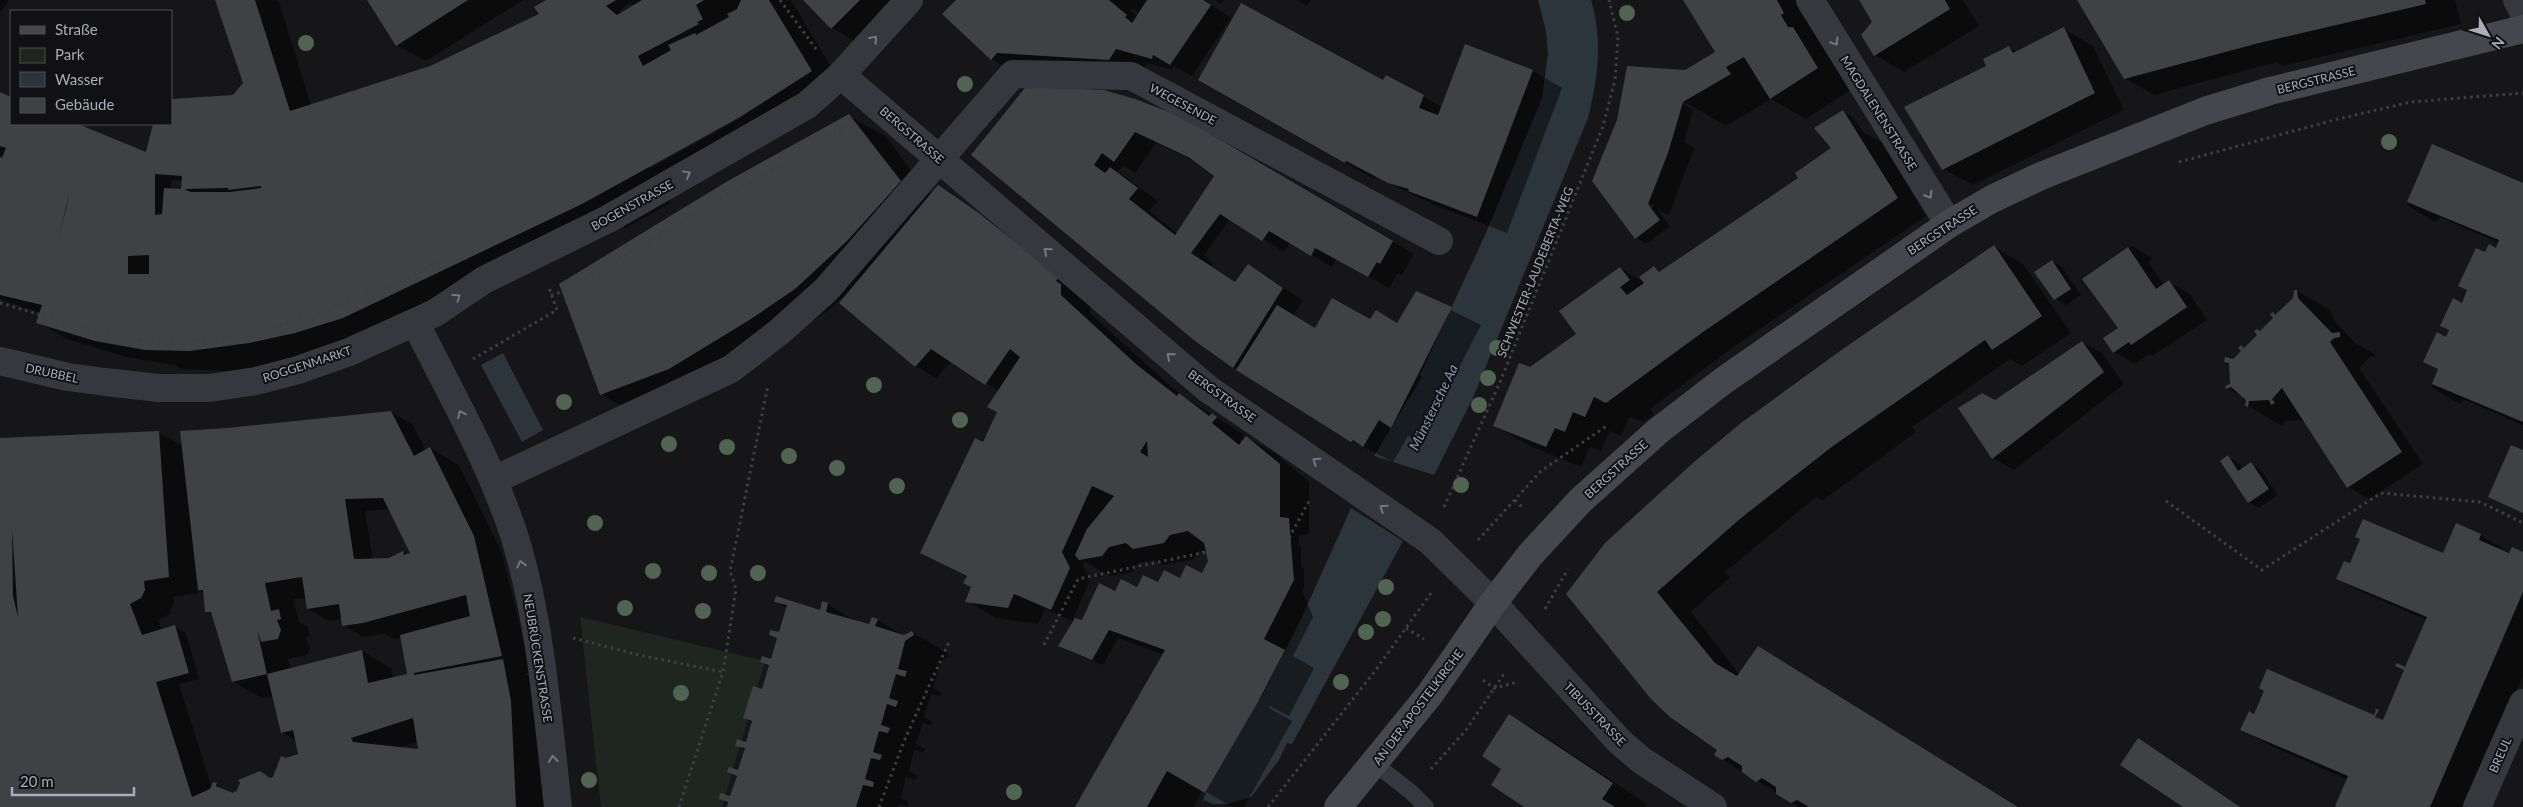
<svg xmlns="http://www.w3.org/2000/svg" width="2523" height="807" viewBox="0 0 2523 807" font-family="Lato,sans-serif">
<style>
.green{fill:#1e261f}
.water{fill:#2c353c}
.pier{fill:#161618}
.shadow{fill:#0007;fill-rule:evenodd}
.building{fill:#404145;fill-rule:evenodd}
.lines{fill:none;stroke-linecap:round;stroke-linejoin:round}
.path{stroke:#3d3f44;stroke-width:3;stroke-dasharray:2.5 4;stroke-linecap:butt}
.lane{stroke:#37383d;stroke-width:16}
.street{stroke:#37383d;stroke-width:28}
.secondary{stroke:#45474d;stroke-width:28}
.tree{fill:#506452}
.oneway{stroke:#757881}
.labels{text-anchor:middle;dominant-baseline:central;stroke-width:4;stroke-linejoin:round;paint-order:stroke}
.street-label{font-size:12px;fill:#a8adb8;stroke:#111113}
.water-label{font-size:14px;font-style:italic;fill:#7f9bb3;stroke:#111113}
</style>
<rect width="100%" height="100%" fill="#161618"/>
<!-- green -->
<path class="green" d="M580,617L765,661L722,807H601Z"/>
<!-- water -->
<path class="water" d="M1538,0H1591C1603,40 1598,78 1588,118L1472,400L1434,475L1429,474L1398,538L1403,541L1292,744L1287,743L1257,807H1201L1206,792L1258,700H1260L1301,619L1351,508L1353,510L1379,458L1374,456L1422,377L1420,375L1486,233L1542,98L1548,54L1546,31Z
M503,353L543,430L522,442L481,365Z"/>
<!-- pier -->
<path class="pier" d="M1374,456L1434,475L1431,477L1401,537L1404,538L1403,541L1351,508L1376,459L1373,458Z
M1282,756L1258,807H1201L1204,800L1213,804H1228L1251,797Z"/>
<!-- shadow -->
<path class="shadow" d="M0,0H9L0,13Z
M217,0H275L279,2L311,105L430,68L540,15L549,0H791L846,92L810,114L661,184L671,203L625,228L615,222L378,338L259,367L226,371L182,369L174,365L126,357L67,339L38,322L40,313L0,299V158L3,159L4,156L0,155V93L11,98V124H74L147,153L154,124H171L234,96L244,84ZM630,3L634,6L622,14L619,11ZM745,112L746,115L651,168V165ZM172,180L183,181L182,188L187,191L170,190ZM68,194H70L61,228H59Z
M369,0H523L426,61L397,45Z
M805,0H905L861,45L832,28Z
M957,0H1204L1231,18L1192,76L1174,66L1172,70L1147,63L1139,76H1021L992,59L944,14ZM1131,8L1140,14L1138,17L1130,10Z
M1215,0H1224L1222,4Z
M1297,0H1312L1306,5Z
M1685,0H1795L1812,28L1825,36L1826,38L1823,40L1852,89L1806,119L1771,99L1726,126L1678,98L1677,100L1693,110L1684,142L1694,148L1669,215L1658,210L1670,226L1646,244L1636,238L1595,183H1598L1594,180L1618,120L1628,67L1685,71L1717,52ZM1614,189L1654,205L1653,208L1614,191Z
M1860,0H1963L1979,26L1904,72L1875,55L1874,22Z
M2079,0H2455L2461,24L2283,66L2277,62L2154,95L2124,78Z
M2064,29L2093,46L2124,110L1973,185L1943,169L1988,66L2009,47L2017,52Z
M1466,45L1533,71L1562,88L1507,233L1439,207L1376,177L1374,179L1229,97L1383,82L1387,76L1442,107Z
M1843,112L1854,118L1863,132L1882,143L1926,216L1732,348L1650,409L1654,414L1643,422L1630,417L1621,436L1609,431L1601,451L1590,447L1581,467L1530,446L1494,425L1530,369L1578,334L1620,268L1643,281L1654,267L1662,272L1800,178L1833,148L1816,129Z
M849,116L885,136L931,196L938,187L1008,231L1090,302V313L1167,383L1187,399L1245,435L1240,441L1243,443L1247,438L1276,454L1309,482V534L1299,536V545L1301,547V567L1304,568V587L1302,591L1313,617L1293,656L1314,668L1289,716L1270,706L1269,708L1292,721L1244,807H1232L1203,790L1193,807H1076L1164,655L1118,638L1103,665L1071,652L1060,646L1074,622L1045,609L1038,624L996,618L967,601L972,587L967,577L921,552L984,443L999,412V391L952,361L936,378L915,366L843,297L830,309L787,339L636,414L601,394ZM1207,550L1209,561L1203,575L1115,593L1088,624L1073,619L1090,580L1083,565L1084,561L1110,576L1132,572L1138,563L1154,560L1163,565L1193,559L1199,551Z
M1180,117L1414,254L1402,275L1398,273L1389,288L1336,258L1332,267L1290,242L1284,252L1230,219L1204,255L1213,263L1211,266L1236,283L1248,266L1269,278L1303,300L1293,316L1316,329L1371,320L1398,324L1417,293L1481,325L1420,443L1408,436L1393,462L1352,441L1233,367L1195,339L973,155ZM1156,143L1198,163L1220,179L1177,233L1149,211L1158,201L1118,172L1123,165L1135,173Z
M2433,146L2523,184V425L2465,400L2460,404L2432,388L2439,370L2425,362L2447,338L2485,254L2497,249L2499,243L2440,217L2435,222L2407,205Z
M2132,246L2152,258L2149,263L2164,285L2169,282L2190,294L2207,320L2152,356L2149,354L2135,364L2114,352L2120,329L2086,279Z
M1994,247L2023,264L2071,333L2022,366L2010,359L1912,427L1916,432L1822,501L1816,497L1725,572L1730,577L1691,612L1740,675L1956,769L2019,807H1800L1715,755L1719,750L1599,634Z
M2052,261L2062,267L2081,295L2066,305L2055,299Z
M2297,291L2332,311L2333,319L2355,343L2375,354V357H2370L2359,368L2423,464L2369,499L2348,487L2307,424L2300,420L2285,421L2282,426L2247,405L2248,400L2227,388L2232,385L2243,351L2241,346L2245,349L2275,318L2273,313L2276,315L2295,298Z
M2082,342L2103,354L2124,384L2014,470L1993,458L1995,401Z
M391,412L412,424L426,451L430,448L459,465L502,553L531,672L525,674L538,681L557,807H0V440L159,433L183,446L279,424ZM390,509L412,554L408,555L403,552L389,559L373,560L365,511ZM198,589L204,593L206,611L214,616L233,682L262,698L274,696L282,732L297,741L300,755L286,759L274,778L233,794L216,784L212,788L179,684L199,679L186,633L175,627L162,630L158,620L170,614L174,602L173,597L198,593ZM306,598L308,609L329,621L342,619L343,625L364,637L385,634L394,639L402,637L408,675L393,679L391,668L362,651L291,669L288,659L307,655L310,647L305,637L310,636L308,627L299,622L293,599ZM418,742L420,750L398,748Z
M2228,457L2239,463L2243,469L2251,464L2261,470L2278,495L2259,508L2248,502Z
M2480,535L2511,553H2523V676L2466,807H2339L2348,780L2271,746L2242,730L2254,716L2383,722L2405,671L2396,666L2406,669L2427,620L2359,591L2338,579L2350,564L2361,540L2356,537L2444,555Z
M775,601L821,611L827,604L859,623L870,626L877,620L905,636L912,632L947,653L949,656L941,661L933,688L942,693L940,696L931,694L924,717L933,722L932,726L923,723L916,744L925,749L924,753L914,750L909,771L917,776L916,780L906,777L901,798L909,803L908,806L898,804V807H728L729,804L721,799L731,798L737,777L728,772L739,771L745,750L737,745L747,744L753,723L745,718L763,691L770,666L762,661H772L778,639L770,635L780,634L787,608Z
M1510,716L1545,736L1647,804L1645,807H1527L1503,768Z"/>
<!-- building -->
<path class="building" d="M215,0H255L290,111L430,66L539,14L534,7L546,0H616L606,6L617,15L642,0H704L696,5L703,19L697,22L699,24L638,56L643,66L671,50L668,45L695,33L696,35L729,17L727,14L737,9L741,0H769L812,71L740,117L582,204L343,318L295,333L249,343L190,351L145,350L95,341L36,323L42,305L0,295V157L2,158L6,148L0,146V92L11,97V124H78L146,152L153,124H171V99L233,95L243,83ZM155,174L182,176L181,189L164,188L162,214L155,215ZM261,186V188L230,192H191L184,189L228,188V190ZM70,190L66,209L59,236ZM149,255V274H128V256Z
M367,0H468L396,46Z
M803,0H860L831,29Z
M956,0H1109L1127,15L1125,17L1132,23L1147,0H1203L1211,5L1170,65L1153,55L1152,59L1116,49L1109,60L997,53L991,60L942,14Z
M1683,0H1777L1784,13L1781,15L1788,27H1793L1818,68L1770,99L1744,57L1726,67L1731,74L1683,102L1668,153L1648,204L1660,220L1635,239L1592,181L1617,120L1627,66L1685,70L1715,52Z
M1859,0H1945L1950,9L1874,56L1861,35L1872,22Z
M2077,0H2425L2426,4L2259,43L2124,79Z
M1241,3L1383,80L1386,75L1424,95L1419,108L1438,115L1465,44L1533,70L1477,217L1408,191L1409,189L1388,183L1346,161L1345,163L1198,80Z
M2064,27L2095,93L1942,170L1904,107L1986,66L1983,59L2009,46L2013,53Z
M1028,84L1033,87L1104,90L1135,99L1180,116L1393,241L1380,264L1377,262L1368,277L1315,248L1311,256L1269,231L1262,241L1220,214L1191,253L1235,282L1248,264L1283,288L1233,368L1195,341L971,155ZM1135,132L1190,158L1214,176L1175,235L1129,199L1138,188L1110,167L1105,173L1094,165L1102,153L1114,162Z
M1843,110L1898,198L1703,332L1606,403L1594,397L1585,417L1573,412L1565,432L1555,428L1546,447L1493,426L1519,363L1530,367L1576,334L1559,311L1620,267L1630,280L1620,287L1627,295L1644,283L1639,277L1654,266L1659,272L1798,178L1795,173L1831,148L1814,128Z
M849,114L901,181L847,241L795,289L751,319L669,369L600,395L559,284L726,182Z
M2432,144L2523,183V422L2432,384L2438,369L2423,362L2437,332L2446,337L2449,330L2440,326L2453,298L2462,303L2467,290L2458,286L2476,248L2485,252L2489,244L2496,248L2499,240L2407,202Z
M938,185L979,213L1059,277L1056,281L1061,284V295L1137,365L1177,396L1179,393L1209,416L1212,413L1217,417L1212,423L1239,445L1246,436L1280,464V517L1289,518L1294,580L1264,639L1285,650L1259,700L1205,793L1167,771L1147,807H1075L1165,650L1109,630L1092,660L1058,646L1075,618L1082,620L1099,583L1115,591L1121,579L1137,587L1143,575L1158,582L1164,570L1180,578L1186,565L1202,573L1208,561L1204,543L1188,531L1170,535L1164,543L1133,549L1126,543L1109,547L1102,556L1079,560L1075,555L1087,529L1114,496L1092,486L1062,552L1070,568L1051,610L1014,594L1008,608L965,602L971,587L963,583L967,576L920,553L975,438L983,442L997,412L987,407L1020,357L1010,349L985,385L931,349L915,367L839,303ZM1147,441L1148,457L1140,452Z
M1994,245L2042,316L1992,350L1985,340L1833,446L1741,518L1657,592L1715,663L1737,676L1758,646L2018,807H1809L1797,800L1791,803L1776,794V787L1762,778L1756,782L1742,772V766L1728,757L1722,760L1714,755L1717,750L1670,717L1651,699L1566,594L1605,543L1694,462L1741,423L1840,351Z
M2128,247L2156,289L2169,280L2187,307L2131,345L2129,342L2113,353L2103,338L2118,328L2082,279Z
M2052,260L2071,289L2054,300L2034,272Z
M2294,290H2297L2298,298L2332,333L2340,332V337L2334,338L2330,342L2402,452L2347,488L2282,388L2272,399L2275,403L2271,405L2269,400L2249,401L2248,407L2245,406L2246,400L2231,387L2226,389L2225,386L2230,384L2229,363L2224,362L2225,357L2233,359L2241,351L2238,348L2241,345L2244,348L2257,335L2254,331L2257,329L2260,331L2273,318L2270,314L2273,312L2275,315L2293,298Z
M1416,291L1452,307L1391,428L1379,420L1363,447L1353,440L1351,442L1236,370L1277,305L1315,328L1332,298L1370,319L1376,310L1397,323Z
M2082,341L2104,372L1992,459L1958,408L1982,393L1995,400Z
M391,411L414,456L430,447L474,536L502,656L414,673V675L503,659L511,701L516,807H0V438L159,431L169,577L144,581L145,590L141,598L130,604L142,635L175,625L189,673L156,682L192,797L210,789L213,782L217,783L216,786L233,793L234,791L236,792L240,783L238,780L260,771L270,778L273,777L281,756L286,758L298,754L293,730L281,733L267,674L362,650L368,683L407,674L400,635L470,616L466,595L363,623L342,626L339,604L307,609L302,577L265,583L271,611L279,609L281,619L277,620L281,630L278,639L261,642L257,630L267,674L232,682L211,612H205L203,590H198L180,431L227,428ZM383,498L410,553L404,555L403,551L389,558L354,559L345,499ZM12,529L18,617L13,596ZM413,718L418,749L353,742L351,738Z
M2511,445L2523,450V513L2488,497Z
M2228,455L2238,471L2251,462L2269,489L2248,503L2220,461Z
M2363,519L2443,553L2456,523L2481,534L2479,540L2509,553L2512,547L2523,552V592L2430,807H2337L2335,806L2348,776L2240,730L2249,711L2254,714L2264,691L2259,688L2267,669L2374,715L2376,710L2374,708L2379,710L2375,717L2383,720L2404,670L2395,666L2397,663L2405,667L2427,617L2336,579L2344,561L2350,563L2360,539L2355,537Z
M776,596L820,610L822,601L828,603L826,612L869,624L872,617L878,619L875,626L904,635L912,631L914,635L905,641L898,669L907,671L905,677L896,674L889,698L898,701L896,707L887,704L881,725L890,728L888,733L879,731L873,752L882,755L880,760L871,758L865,779L874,782L873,787L863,785L856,807H727L728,802L719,799L720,793L730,796L737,776L727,772L729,767L738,770L745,748L735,746L737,739L746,742L752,721L743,718L753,686L762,689L769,665L760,662L762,656L771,659L777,638L769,635L770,630L779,632L787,605L774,602Z
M1509,714L1613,783L1602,799L1615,807H1524L1491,785L1501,769L1482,756Z
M2138,738L2240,807H2183L2120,765Z"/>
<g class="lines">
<!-- path -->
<path class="path" d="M780,0L816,49
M828,136L847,126
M2179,162L2338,119L2411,102L2523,93
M551,295L562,292L780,165
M0,303C39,314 77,327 117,335C127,337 137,340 147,341C255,346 355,304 450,257
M473,359L557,310L549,288
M1515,500L1524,509
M2166,501L2262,570L2381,493L2480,502L2523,523
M1444,507L1500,382L1603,126L1615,80L1618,37L1609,0
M1289,538L1309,501
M1478,540L1541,471L1608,425
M1545,609L1568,569
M1406,628L1424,639
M573,638L639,655L723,672
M1044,645L1078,579L1206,552
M1483,680L1494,688L1518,682
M1431,769L1466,730L1506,671
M679,807L723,672L736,589L730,571L768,385
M879,807L905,739L949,642
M1268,807L1375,671L1431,593"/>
<!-- lane -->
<path class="lane" d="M1375,764L1411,792L1426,807"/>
<!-- street -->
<path class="street" d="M1810,0L1949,224
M2517,0L2523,11
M841,75L1208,389L1430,541L1493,603L1619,741L1641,760L1713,807
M415,322C450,392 491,463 515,538C541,622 548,720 558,807
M0,361L68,377L105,382L159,388H209L256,381L298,370L349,352L435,313L484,280L608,219L807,105L841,75L909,0
M494,480L731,369L779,332L826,290L1013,74L1131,76L1439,241
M2477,807L2523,703"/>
<!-- secondary -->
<path class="secondary" d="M1338,807L1430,694L1493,603L1530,555L1580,501L1658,431L1723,381L1949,224L1992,199L2041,176L2205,111L2270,91L2523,29"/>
</g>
<!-- trees -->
<g class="tree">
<circle cx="1627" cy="13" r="8"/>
<circle cx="306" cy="43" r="8"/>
<circle cx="965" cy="84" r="8"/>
<circle cx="2389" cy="142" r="8"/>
<circle cx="1497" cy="348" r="8"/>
<circle cx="1488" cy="378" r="8"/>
<circle cx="874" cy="385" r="8"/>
<circle cx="564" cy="402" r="8"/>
<circle cx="1479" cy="405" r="8"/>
<circle cx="960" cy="420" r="8"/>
<circle cx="669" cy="444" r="8"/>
<circle cx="727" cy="447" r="8"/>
<circle cx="789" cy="456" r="8"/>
<circle cx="837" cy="468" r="8"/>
<circle cx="1461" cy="485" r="8"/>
<circle cx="897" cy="486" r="8"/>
<circle cx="595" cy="523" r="8"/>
<circle cx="653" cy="571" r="8"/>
<circle cx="709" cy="573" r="8"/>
<circle cx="758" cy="573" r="8"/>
<circle cx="1386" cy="587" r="8"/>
<circle cx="625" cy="608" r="8"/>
<circle cx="703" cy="611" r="8"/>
<circle cx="1383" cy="619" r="8"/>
<circle cx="1366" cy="632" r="8"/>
<circle cx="1341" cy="682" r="8"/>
<circle cx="681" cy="693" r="8"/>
<circle cx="589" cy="780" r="8"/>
<circle cx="1014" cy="792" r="8"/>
</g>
<!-- one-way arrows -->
<defs><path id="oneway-chevron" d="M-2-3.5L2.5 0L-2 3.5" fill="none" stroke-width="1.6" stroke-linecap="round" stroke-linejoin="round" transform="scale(1.25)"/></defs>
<g class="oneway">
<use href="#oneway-chevron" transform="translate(874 39) rotate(-48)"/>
<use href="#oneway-chevron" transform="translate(1835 42) rotate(58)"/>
<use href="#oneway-chevron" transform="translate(687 174) rotate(-29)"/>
<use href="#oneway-chevron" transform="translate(1929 195) rotate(58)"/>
<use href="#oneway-chevron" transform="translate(1047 251) rotate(-139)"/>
<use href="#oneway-chevron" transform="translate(457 297) rotate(-36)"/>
<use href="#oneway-chevron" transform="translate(1170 356) rotate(-139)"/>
<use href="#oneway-chevron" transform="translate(461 414) rotate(-116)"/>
<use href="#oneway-chevron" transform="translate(1316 461) rotate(-146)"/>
<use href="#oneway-chevron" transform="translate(1383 508) rotate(-145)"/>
<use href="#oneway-chevron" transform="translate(521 564) rotate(-104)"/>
<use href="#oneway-chevron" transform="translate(553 759) rotate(-96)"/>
</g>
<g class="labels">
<!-- street labels -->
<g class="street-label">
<text transform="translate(2316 80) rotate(-14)">BERGSTRASSE</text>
<text transform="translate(1183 104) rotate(28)">WEGESENDE</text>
<text transform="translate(1879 113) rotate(58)">MAGDALENENSTRASSE</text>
<text transform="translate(912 135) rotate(41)">BERGSTRASSE</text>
<text transform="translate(632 205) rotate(-29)">BOGENSTRASSE</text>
<text transform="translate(1942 230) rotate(-33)">BERGSTRASSE</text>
<text transform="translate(1535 272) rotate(-68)">SCHWESTER-LAUDEBERTA-WEG</text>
<text transform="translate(307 364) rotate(-18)">ROGGENMARKT</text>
<text transform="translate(52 373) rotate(12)">DRUBBEL</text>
<text transform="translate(1222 396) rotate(36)">BERGSTRASSE</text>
<text transform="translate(1616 469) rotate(-42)">BERGSTRASSE</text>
<text transform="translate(538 658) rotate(81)">NEUBRÜCKENSTRASSE</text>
<text transform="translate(1418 707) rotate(-53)">AN DER APOSTELKIRCHE</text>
<text transform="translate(1595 714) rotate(46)">TIBUSSTRASSE</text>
<text transform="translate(2500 755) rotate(-66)">BREUL</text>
</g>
<!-- water labels -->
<g class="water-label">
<text transform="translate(1433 407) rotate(-64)">Münstersche Aa</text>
</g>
</g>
<!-- legend -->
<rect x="10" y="10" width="162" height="115" fill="#111113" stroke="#4d4f55"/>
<rect x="20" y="26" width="25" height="8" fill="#45474d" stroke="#4d4f55"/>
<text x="55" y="35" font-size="15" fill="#a8adb8">Straße</text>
<rect x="20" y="48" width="25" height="15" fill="#1e261f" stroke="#4d4f55"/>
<text x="55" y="60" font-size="15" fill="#a8adb8">Park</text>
<rect x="20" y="72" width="25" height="15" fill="#2c353c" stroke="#4d4f55"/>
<text x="55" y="85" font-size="15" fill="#a8adb8">Wasser</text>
<rect x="20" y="98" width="25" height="15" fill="#404145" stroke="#4d4f55"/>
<text x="55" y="110" font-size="15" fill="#a8adb8">Gebäude</text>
<!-- north arrow -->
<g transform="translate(2488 35) rotate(129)" stroke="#111113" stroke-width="4" paint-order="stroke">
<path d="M0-4L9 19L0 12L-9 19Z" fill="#a8adb8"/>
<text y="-8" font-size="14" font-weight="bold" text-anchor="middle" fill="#a8adb8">N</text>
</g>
<!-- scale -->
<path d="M12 787v8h122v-8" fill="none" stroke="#a8adb8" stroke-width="2.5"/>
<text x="20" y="787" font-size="15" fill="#a8adb8" stroke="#111113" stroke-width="4" paint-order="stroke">20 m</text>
</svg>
